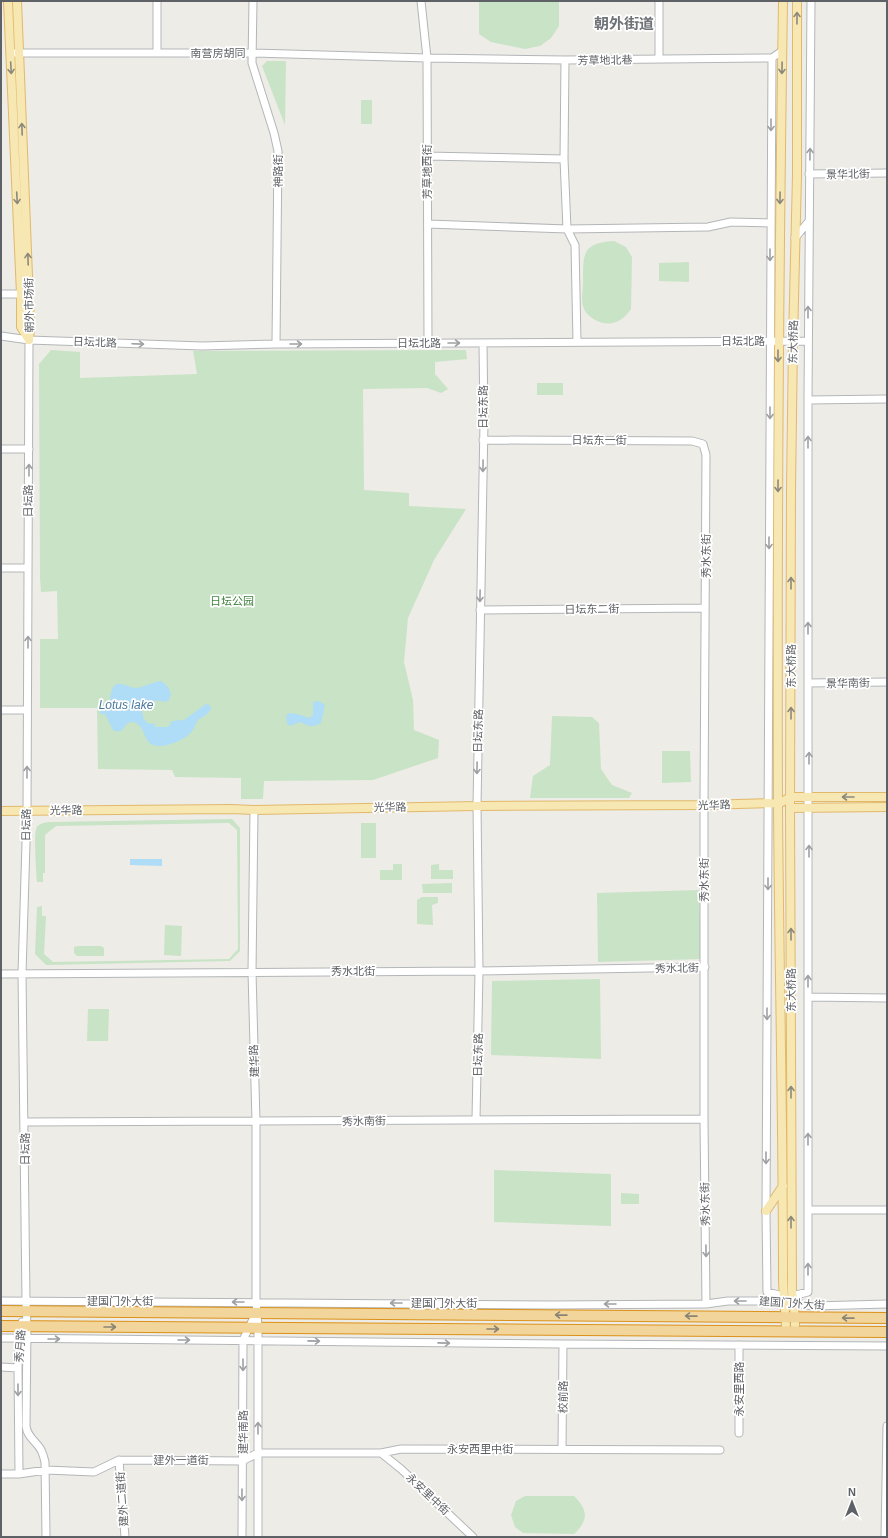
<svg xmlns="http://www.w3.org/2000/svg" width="888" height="1538" viewBox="0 0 888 1538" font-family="Arial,'Noto Sans SC',sans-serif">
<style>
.green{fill:#c8e3c6}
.water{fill:#afdcf6}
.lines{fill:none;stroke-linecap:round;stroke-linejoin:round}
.minor-casing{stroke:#b3b6b9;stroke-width:9}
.major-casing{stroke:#e2b96b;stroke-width:10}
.highway-casing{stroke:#dc9119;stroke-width:12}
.minor{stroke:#fff;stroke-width:7}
.major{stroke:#f6e7b3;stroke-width:8}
.highway{stroke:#f2d59a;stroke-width:10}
.oneway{stroke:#8c897c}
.oneway2{stroke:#9ea0a3}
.oneway3{stroke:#8a8475}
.labels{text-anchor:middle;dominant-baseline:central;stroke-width:3.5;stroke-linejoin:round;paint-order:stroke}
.street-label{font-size:11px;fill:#5e6165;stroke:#fff}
.park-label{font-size:11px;fill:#41823f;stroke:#fff}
.water-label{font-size:12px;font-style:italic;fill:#4a799e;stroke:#fff}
.district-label{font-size:15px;font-weight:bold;fill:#6f7377;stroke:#fff}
</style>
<rect width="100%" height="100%" fill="#eeece6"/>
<!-- green -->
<path class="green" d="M479,1H559V26L551,38L540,46L525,49L491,42L479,34Z
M267,61H286L285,125L262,66Z
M361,100H372V124H361Z
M614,241L626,247L632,257L631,309C621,324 607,328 592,318C588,315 584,311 583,306C581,299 583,289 583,282C583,254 582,243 614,241Z
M689,262V282L659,281V263Z
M51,350L80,352V378L197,374L193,351L466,350L467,359L435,362V374L448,389L441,393L427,388L363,389L364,490L409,493V506L466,509L434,560L408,618L404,662L413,700L414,730L439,740L438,758L373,780L264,781L263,799H241V778L175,777L172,770L98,769L97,708H40V639H58L57,591L41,592L40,578L39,364Z
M537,383H563V395H537Z
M552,716L592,717L599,723L601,769L612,785L632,793L629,798H530L533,776L550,765Z
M662,751H690L691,782L662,783Z
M232,819L240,828V951L230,961L46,965L35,954L37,907L42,906V916H46L44,954L53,962L229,959L238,949L237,830L229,823L56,826L45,835V873H43V882H37C36,871 34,838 36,829C38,823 44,823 49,822Z
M361,823H376V858H361Z
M393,864H402V880H380V870H393Z
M439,864V870H453V879H431V865Z
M452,883V893H423L422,884Z
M699,890L701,959L598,962L597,893Z
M422,897H438V903L432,905L433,925L417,924V900Z
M165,925L182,926L181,956L164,955Z
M78,946H101L104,948V956H77L74,953V947Z
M600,979L601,1059L491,1055L492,981Z
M88,1009H109L108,1041H87Z
M494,1170L611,1174V1226L494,1222Z
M621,1193L639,1194V1204H621Z
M525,1496H574C588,1510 589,1520 574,1534L523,1533L515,1527L511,1515L516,1501Z"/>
<!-- water -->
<path class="water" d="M161,681C168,686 176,695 166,702C156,700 150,700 142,707L143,717L147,723L155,724V727H168L172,721L184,720L206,704L209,705L211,707C210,714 203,716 198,720C195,724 195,727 192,731C186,740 163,749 153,745C143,741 145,724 133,722C122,721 126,736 113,730L105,714H100L101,708H104V710H110C110,703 109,682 121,684C126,684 130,688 136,688C145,687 152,682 161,681Z
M319,701L325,705L321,723C313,728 307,726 300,722L290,726L287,723L286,716L289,713C295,713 304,716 309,718L313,715V702Z
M130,859H162V866L130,865Z"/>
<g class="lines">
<!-- minor casing -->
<g class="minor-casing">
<path id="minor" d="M157,1V53
M253,1L252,63L274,133L278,151L276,344
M421,1L427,58L428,343
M14,53H253L427,58L565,60L772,58L782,51
M772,58L766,1211L767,1292L783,1296
M659,59V1
M565,60L564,159L567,229L575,245L577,342
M427,156L564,159
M809,174L887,173
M428,224L567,229L708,227L731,222L771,223
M795,238L809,221
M1,294H21
M1,336L29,340L202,346L276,344L808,341
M29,340L27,811L22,973L26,1301L27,1327L26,1426C27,1437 36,1441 41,1450C43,1454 44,1458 45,1462L46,1537
M808,400L887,399
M483,440L692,441L703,444L706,455L704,805V1119L706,1304
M1,449H29
M1,568H28
M480,610L705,608
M808,683L887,682
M1,710H27
M254,810L252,972L256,1122V1302L258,1327V1537
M1,974L479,971L705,967
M808,997L887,998
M476,1119L479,971L477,806L484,423L483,343
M24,1122L704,1119
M808,1210H887
M792,1296L808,1292V400L811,1
M1,1301L551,1305L706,1304L728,1301H784L813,1306L887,1304
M1,1338L563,1344L887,1346
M739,1345V1433
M1,1367L18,1368
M562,1449L563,1344
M381,1453L401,1469L473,1537
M119,1460L125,1537
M1,1474H19L46,1470L94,1472L119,1460L242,1461L258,1453H381L401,1449L720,1450
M19,1474L18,1368L19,1338L22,1322
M242,1537L243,1340L256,1313
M885,1537L887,1426"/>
</g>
<!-- major casing -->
<g class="major-casing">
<path id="major" d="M8,1L21,294V327L29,340
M17,1L30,326L29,340
M783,1C779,268 777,536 778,803C779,961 783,1119 783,1277C783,1295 786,1313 786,1331
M790,808L887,807
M1,811L231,809L254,810L477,806L704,805L769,803L778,804L791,797H887
M766,1211L783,1186
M795,1331V1317L792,1292L790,808L791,489L793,341L797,175V1"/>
</g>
<!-- highway casing -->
<g class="highway-casing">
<path id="highway" d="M1,1311L887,1318
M1,1326L887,1332"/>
</g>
<!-- minor -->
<use href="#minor" class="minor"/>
<!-- major -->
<use href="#major" class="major"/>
<!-- highway -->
<use href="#highway" class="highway"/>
</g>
<!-- one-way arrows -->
<defs><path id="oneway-shaft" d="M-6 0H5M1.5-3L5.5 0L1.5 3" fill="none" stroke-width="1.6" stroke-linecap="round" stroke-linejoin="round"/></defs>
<g class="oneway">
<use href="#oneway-shaft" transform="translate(797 18) rotate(-90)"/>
<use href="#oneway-shaft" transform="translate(11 68) rotate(87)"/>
<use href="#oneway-shaft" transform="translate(782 68) rotate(91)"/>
<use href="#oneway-shaft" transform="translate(22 129) rotate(-92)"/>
<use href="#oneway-shaft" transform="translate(17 198) rotate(87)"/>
<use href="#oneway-shaft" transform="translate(780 198) rotate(91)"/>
<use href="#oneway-shaft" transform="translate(28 259) rotate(-92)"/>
<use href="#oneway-shaft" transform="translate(778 356) rotate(90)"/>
<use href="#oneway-shaft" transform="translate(778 486) rotate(90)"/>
<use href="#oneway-shaft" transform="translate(791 583) rotate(-90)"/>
<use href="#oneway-shaft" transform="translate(791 713) rotate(-90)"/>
<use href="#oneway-shaft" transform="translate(848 797) rotate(180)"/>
<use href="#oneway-shaft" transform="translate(791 934) rotate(-90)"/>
<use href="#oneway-shaft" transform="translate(791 1092) rotate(-90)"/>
<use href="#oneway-shaft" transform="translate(791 1222) rotate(-90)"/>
</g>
<g class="oneway2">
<use href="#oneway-shaft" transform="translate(771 125) rotate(90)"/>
<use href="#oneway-shaft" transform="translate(810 154) rotate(-89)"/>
<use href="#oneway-shaft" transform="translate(770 255) rotate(90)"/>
<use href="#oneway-shaft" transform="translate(808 312) rotate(-90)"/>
<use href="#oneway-shaft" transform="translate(454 343)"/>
<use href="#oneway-shaft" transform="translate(138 344) rotate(2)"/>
<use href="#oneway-shaft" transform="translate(296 344)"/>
<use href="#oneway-shaft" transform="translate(770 413) rotate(90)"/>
<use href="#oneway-shaft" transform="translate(808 442) rotate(-90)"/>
<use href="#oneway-shaft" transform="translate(483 466) rotate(91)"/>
<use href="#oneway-shaft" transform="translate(29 470) rotate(-90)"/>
<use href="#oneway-shaft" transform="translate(769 543) rotate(90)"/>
<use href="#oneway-shaft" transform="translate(480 596) rotate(91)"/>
<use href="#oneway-shaft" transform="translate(808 628) rotate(-90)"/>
<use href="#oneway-shaft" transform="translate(28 642) rotate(-90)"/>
<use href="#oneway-shaft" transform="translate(809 758) rotate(-90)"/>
<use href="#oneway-shaft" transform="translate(477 768) rotate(91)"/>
<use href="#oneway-shaft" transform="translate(27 772) rotate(-90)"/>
<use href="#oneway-shaft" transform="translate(809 851) rotate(-90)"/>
<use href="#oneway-shaft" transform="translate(768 884) rotate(90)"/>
<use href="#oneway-shaft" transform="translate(808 981) rotate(-90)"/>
<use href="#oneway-shaft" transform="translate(767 1014) rotate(90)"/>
<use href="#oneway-shaft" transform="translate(808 1139) rotate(-90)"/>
<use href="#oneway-shaft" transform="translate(766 1158) rotate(90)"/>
<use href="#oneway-shaft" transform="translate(706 1251) rotate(89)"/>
<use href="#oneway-shaft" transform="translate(808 1269) rotate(-90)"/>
<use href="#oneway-shaft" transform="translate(740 1301) rotate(-180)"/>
<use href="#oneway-shaft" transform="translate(238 1302) rotate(-180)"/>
<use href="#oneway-shaft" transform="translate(396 1303) rotate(-180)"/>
<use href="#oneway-shaft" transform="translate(610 1304) rotate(180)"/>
<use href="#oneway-shaft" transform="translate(54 1339)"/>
<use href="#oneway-shaft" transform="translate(184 1340)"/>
<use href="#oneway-shaft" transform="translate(314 1341) rotate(1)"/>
<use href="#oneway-shaft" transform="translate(444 1343) rotate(1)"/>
<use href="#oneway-shaft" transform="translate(243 1365) rotate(90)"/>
<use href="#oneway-shaft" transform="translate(18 1390) rotate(90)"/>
<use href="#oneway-shaft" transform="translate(258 1428) rotate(-90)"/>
<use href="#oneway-shaft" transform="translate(242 1495) rotate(90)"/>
</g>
<g class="oneway3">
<use href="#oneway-shaft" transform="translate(561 1315) rotate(-179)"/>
<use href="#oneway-shaft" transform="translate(691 1316) rotate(-179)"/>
<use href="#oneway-shaft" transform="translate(848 1318) rotate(-179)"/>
<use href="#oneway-shaft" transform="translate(110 1327)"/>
<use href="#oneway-shaft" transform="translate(493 1329)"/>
</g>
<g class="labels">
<!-- street labels -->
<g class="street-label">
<text x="218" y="53">南营房胡同</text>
<text transform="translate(605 60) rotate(-1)">芳草地北巷</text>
<text transform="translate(278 171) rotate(-90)">神路街</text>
<text transform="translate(427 172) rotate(-90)">芳草地西街</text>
<text transform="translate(848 174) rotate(-1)">景华北街</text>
<text transform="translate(29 305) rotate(-91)">朝外市场街</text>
<text x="743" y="341">日坛北路</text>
<text transform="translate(95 342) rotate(2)">日坛北路</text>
<text transform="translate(793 342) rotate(-89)">东大桥路</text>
<text x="419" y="343">日坛北路</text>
<text transform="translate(483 407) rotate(-90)">日坛东路</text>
<text x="599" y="440">日坛东一街</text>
<text transform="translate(28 501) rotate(-90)">日坛路</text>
<text transform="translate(706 556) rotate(-90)">秀水东街</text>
<text transform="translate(592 609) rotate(-1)">日坛东二街</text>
<text transform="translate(791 666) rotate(-90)">东大桥路</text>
<text transform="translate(848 683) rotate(-1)">景华南街</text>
<text transform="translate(478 731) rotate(-89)">日坛东路</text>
<text transform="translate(714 805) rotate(-2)">光华路</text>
<text transform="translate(390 807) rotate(-1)">光华路</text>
<text x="66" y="810">光华路</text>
<text transform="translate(26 825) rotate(-89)">日坛路</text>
<text transform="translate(704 880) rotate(-90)">秀水东街</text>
<text transform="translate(677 968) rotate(-1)">秀水北街</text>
<text x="353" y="971">秀水北街</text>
<text transform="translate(791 990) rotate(-90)">东大桥路</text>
<text transform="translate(478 1055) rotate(-89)">日坛东路</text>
<text transform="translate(254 1061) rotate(-92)">建华路</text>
<text transform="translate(364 1121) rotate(-1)">秀水南街</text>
<text transform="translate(25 1149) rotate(-90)">日坛路</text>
<text transform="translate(705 1204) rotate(-91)">秀水东街</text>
<text x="120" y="1301">建国门外大街</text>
<text x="444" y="1303">建国门外大街</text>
<text transform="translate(792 1303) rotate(4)">建国门外大街</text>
<text transform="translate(20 1346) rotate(-86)">秀月路</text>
<text transform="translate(739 1389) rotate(-90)">永安里西路</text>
<text transform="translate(563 1397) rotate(-89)">校前路</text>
<text transform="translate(243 1432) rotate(-90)">建华南路</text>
<text x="480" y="1449">永安西里中街</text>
<text x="181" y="1460">建外一道街</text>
<text transform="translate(428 1494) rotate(43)">永安里中街</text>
<text transform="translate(122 1499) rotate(-94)">建外二道街</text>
</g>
<!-- park labels -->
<g class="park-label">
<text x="232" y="601">日坛公园</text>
</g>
<!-- water labels -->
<g class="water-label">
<text x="126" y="705">Lotus lake</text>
</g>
<!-- district labels -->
<g class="district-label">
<text x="624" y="23">朝外街道</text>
</g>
</g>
<!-- border -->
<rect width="888" height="1538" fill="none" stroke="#5e6165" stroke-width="4"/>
<!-- north arrow -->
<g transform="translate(852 1502)" stroke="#ffffff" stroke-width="3" paint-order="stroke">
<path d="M0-3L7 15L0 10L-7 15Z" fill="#5e6165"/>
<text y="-6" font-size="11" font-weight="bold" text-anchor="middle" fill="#5e6165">N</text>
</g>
</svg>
